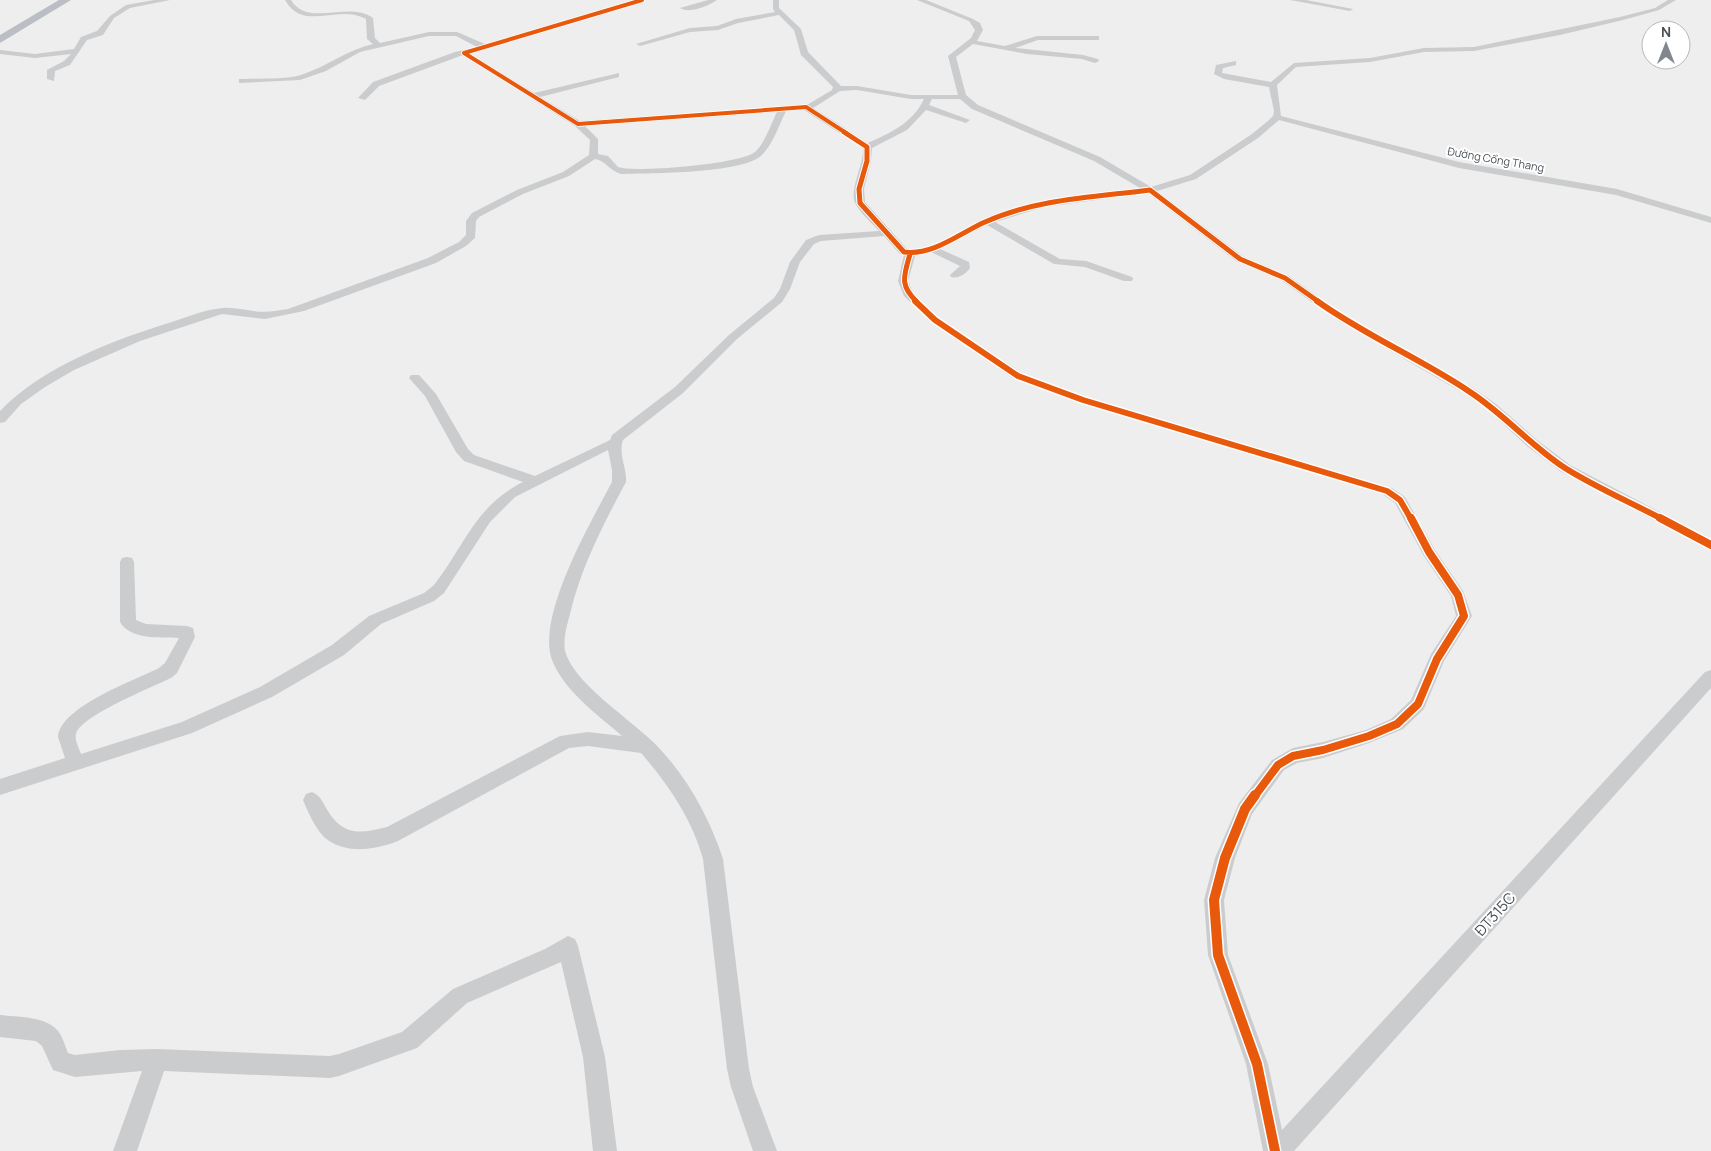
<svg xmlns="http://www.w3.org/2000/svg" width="1711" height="1151" viewBox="0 0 1711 1151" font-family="Manrope,sans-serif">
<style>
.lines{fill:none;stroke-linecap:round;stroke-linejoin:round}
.minor{fill:#caccce;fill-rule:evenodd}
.highway{fill:#bbbec4;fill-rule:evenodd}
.cycleway-far4-casing{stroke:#fff;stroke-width:5.5}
.cycleway-far3-casing{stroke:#fff;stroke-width:7}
.cycleway-far2-casing{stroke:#fff;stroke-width:9}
.cycleway-far1-casing{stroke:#fff;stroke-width:11}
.cycleway-casing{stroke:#fff;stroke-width:13}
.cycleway-far4{stroke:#e8590c;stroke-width:4}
.cycleway-far3{stroke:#e8590c;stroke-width:5}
.cycleway-far2{stroke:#e8590c;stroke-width:6}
.cycleway-far1{stroke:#e8590c;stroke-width:8}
.cycleway{stroke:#e8590c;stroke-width:10}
.labels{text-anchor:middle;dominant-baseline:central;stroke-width:4;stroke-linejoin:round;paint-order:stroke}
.far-street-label{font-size:11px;fill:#474f57;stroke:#fff}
.near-street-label{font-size:15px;fill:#474f57;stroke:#fff}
</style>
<rect width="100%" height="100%" fill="#eee"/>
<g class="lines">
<!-- minor -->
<path class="minor" d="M154,0H170L130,8L114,18L103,35L87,40L70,65L55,71L54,81L47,79V70L64,61L71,54L35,58L0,54V50L35,54L74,49L81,37L97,31L110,16L126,5Z
M285,0H291C308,28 348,0 373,18L375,38L380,43L429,32H457L485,44L635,0H645L470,54L534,93L619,73V77L540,97L580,121L807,105L832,90L833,87L801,55L794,30L779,15L738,23L718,30L690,32L640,46L636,44L690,28L717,26L736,19L775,12L773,9V0H779V8L801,29L808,52L841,86H857L911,95H958L948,56L971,38L975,30L969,21L917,0H926L973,19L980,23L983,30L977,41L1005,46L1037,36H1099V40H1038L1015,48L1083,55L1098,59L1099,61L1095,63L1082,59L1027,54L973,44L956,57L966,95L978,105L1100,157L1151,187L1190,175L1252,134L1269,120L1273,116L1274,111L1269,87L1224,79L1214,74L1216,65L1236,61V65L1223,68L1222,73L1271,82L1294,63L1370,58L1424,48L1474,47L1620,17L1655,8L1668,0H1676L1659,10L1623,20L1560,35L1474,51L1424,52L1370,62L1296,67L1277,85L1281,116L1459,162L1617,189L1711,217V223L1616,195L1459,168L1279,120L1258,138L1196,179L1157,191L1244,257L1289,276L1345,316L1473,388L1496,404L1537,440L1570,465L1711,539V550L1560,471L1527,446L1488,410L1465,394L1337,320L1281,280L1236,261L1148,193L1044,207L995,222L1060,259L1086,261L1132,277L1133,279L1132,281H1124L1085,267L1054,264L987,225L940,249L969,262L970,268C966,274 958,279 951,277L950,275L960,266L931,252L915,256L908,281L913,293L939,318L1022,373L1087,397L1392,488L1405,497L1435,550L1463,591L1472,616L1444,661L1424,709L1403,729L1369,743L1323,758L1297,763L1284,770L1252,814L1235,858L1224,900L1228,955L1268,1064L1282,1130L1705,672L1711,670V688L1294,1151H1263L1246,1064L1208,955L1204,900L1215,858L1239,803L1272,760L1293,748L1323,742L1366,730L1391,719L1411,700L1431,654L1456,616L1451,596L1424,556L1395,503L1382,494L1079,403L1014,379L931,322L904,296L898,281L904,255L900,254L884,236L821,241L814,244L800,262L790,289L782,302L737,339L683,393L623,440C618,454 627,468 626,482C603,525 581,567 570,614C567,625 563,639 565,651C573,682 628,718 651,740C684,771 709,816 723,859L749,1069L753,1087L777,1151H753L731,1087L727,1069L703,859C692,819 668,784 641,753L588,746L569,748L398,841C375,850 344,855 324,837C315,828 308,812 303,800L306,794L312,792C319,795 321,799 325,806C341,835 357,835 387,827L560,736L588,732L622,736C598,715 564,691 552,660C536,616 591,522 612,482V470L608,450L515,497L490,522L444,593L434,601L381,624L344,655L272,697L192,733L0,795V779L65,758L58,737C60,707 135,680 159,668L165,663L179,638C161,637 130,640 120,622V562L122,558L127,557L132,558L134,562L136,620L146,624L187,626L193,628L195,637L177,673L171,678C150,688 88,713 77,731C73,738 79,748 81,754L182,722L260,687L332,645L369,616L424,593L434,585C465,545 475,506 523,482L464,461L456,452L425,396L409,378L411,375H419L436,394L468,449L474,455L535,476L610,440L612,435L675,387L729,335L774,298L780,289L790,262L806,240L819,235L879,231C872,223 860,213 855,203C849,189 864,165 863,148L804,110L786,111C779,125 773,144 762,155C743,174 649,173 621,174C610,171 606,161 595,159L569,176L523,194L479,217L476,221L475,238L466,246L436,263L304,311L265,319L222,314L140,341L74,370L45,387L21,404L5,422L0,423V411C43,366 116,339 175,321C190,316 207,309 223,308C233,307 244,310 253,311C265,313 276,311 288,309L428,258L459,242L466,235V221L472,213L517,190L563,172L589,155L590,140L575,126L463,55L379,86L365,100L358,98L373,82L455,52L477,47L456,36H429L360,52L326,71L300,80L239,83V79H242C259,78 285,80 301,75C326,67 347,50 373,44L367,39L366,19C338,3 304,33 285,0ZM857,90L911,99H924C913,123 890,133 868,143L813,108L840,91ZM932,99H960L972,109L1094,161L1140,188C1085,195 1024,198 974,224C954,234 930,252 907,249L865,202L864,189L871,161L872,148L907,130L926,110L966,123L970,120L929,105ZM777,112C771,124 765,143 755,152C741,164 636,173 618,167L608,156L598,154V139L585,126Z
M708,0H717C708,6 690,14 680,8Z
M1290,0H1306L1353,9L1350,11Z
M568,936L575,939L578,946L605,1057L617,1151H593L583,1057L561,962L467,1003L417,1048L339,1076L330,1078L164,1071L137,1151H113L142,1071L75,1077L53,1070L42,1046L36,1041L0,1037V1015C17,1017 46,1016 58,1031C63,1037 65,1046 68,1053L75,1055L120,1050L157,1049L330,1056L339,1054L402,1032L453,989L545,949Z"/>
<!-- highway -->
<path class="highway" d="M59,0H71L0,43V35Z"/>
<!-- cycleway-far4 casing -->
<g class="cycleway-far4-casing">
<path id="cycleway-far4" d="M642,0L464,53L578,124L806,107L846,133"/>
</g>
<!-- cycleway-far3 casing -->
<g class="cycleway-far3-casing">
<path id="cycleway-far3" d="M844,132L867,147V161L859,189L860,203L904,252C933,256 960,233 985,222C1036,199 1095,197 1150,190L1240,259L1285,278L1319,302
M910,254C904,276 899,285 917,302"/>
</g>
<!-- cycleway-far2 casing -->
<g class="cycleway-far2-casing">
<path id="cycleway-far2" d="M915,301L935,320L1018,376L1083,400L1387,491L1400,500L1411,519
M1317,301C1366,336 1421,359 1470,392C1504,414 1531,446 1565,468C1595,487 1630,502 1662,519"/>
</g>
<!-- cycleway-far1 casing -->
<g class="cycleway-far1-casing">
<path id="cycleway-far1" d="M1660,518L1711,545
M1254,797L1278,765L1293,756L1323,750L1369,736L1397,724L1418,704L1437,659L1464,616L1458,595L1429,552L1411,518"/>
</g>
<!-- cycleway casing -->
<g class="cycleway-casing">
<path id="cycleway" d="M1255,795L1245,809L1225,858L1214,900L1218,955L1257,1064L1275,1151"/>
</g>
<!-- cycleway-far4 -->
<use href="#cycleway-far4" class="cycleway-far4"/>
<!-- cycleway-far3 -->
<use href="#cycleway-far3" class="cycleway-far3"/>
<!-- cycleway-far2 -->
<use href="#cycleway-far2" class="cycleway-far2"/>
<!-- cycleway-far1 -->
<use href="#cycleway-far1" class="cycleway-far1"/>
<!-- cycleway -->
<use href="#cycleway" class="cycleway"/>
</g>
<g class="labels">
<!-- far-street labels -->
<g class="far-street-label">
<text transform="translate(1496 159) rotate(10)">Đường Cổng Thang</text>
</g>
<!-- near-street labels -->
<g class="near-street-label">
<text transform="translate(1495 914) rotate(-48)">ĐT315C</text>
</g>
</g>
<!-- north arrow -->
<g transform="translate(1666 45)"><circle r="24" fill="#ffffff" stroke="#b5b9bc"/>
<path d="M0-4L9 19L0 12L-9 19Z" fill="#81878c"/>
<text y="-8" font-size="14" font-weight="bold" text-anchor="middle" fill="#474f57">N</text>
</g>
</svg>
